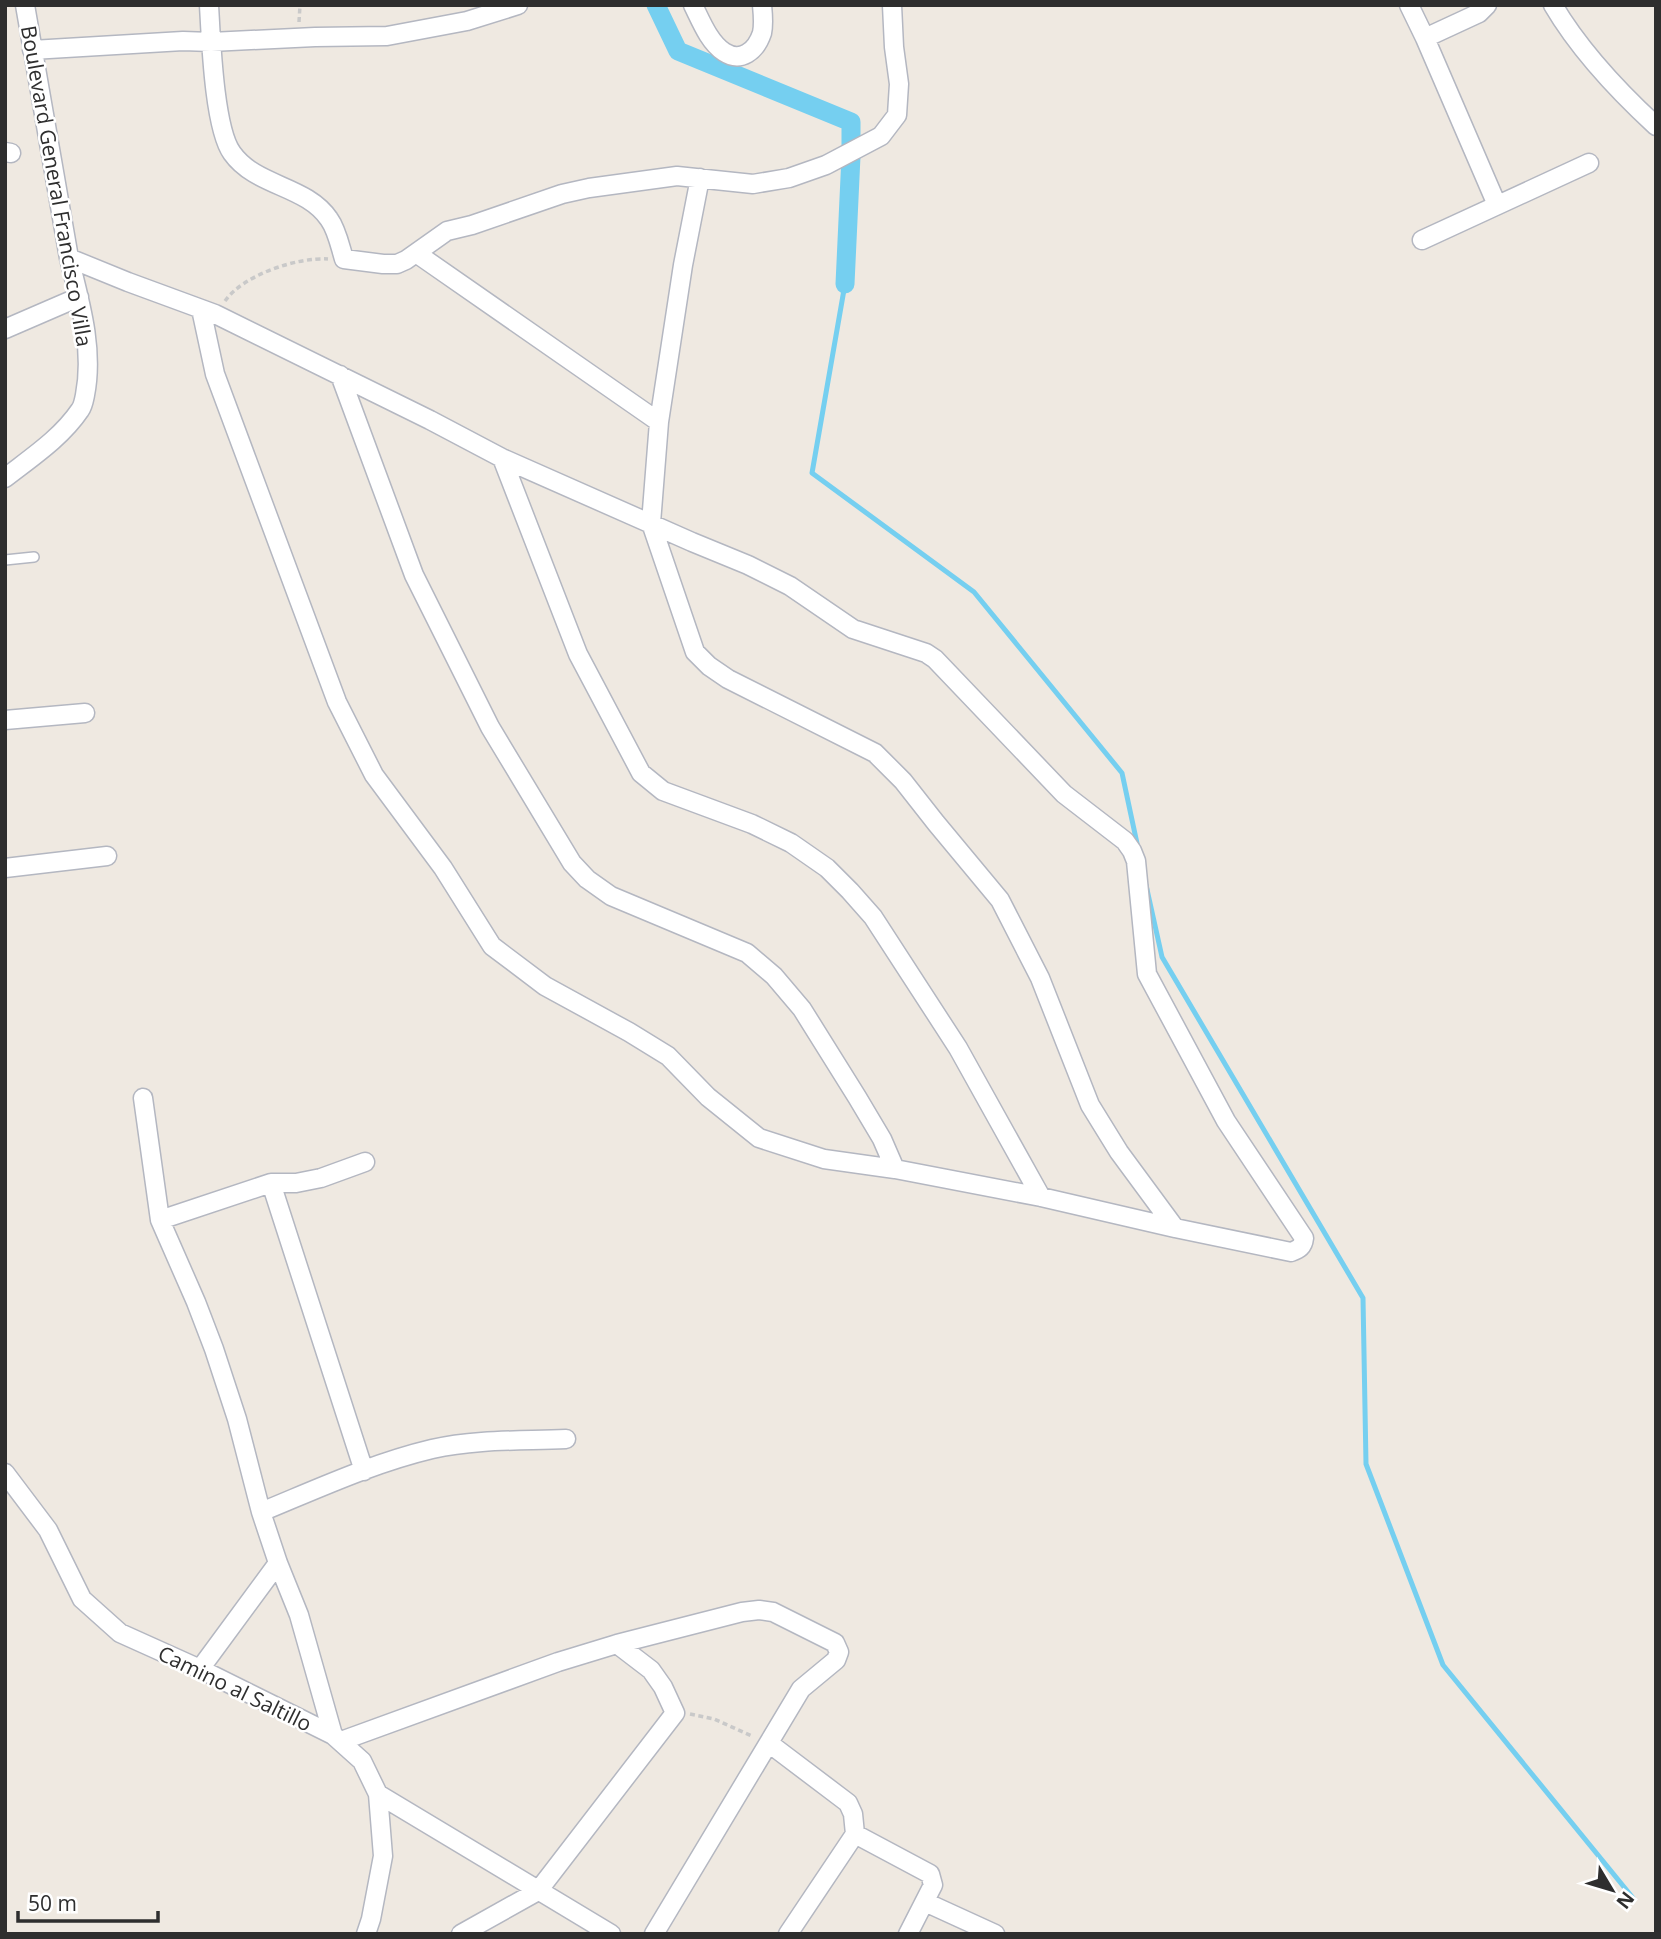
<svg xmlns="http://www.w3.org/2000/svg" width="1661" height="1939" viewBox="0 0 1661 1939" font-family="'Open Sans',sans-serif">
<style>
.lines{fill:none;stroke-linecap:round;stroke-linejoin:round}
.stream{stroke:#75cff0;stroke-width:5}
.canal{stroke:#75cff0;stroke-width:19}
.service-casing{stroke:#b4b7c1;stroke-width:12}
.minor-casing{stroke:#b4b7c1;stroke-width:21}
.path{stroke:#c9c9c9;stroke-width:3.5;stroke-dasharray:5 3.5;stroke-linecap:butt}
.service{stroke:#fff;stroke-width:9}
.minor{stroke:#fff;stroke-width:18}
.labels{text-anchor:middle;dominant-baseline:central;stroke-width:5;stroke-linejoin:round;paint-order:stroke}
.street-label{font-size:21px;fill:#2e2e2e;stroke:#fff}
</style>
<rect width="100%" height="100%" fill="#efe9e1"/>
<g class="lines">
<!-- stream -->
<path class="stream" d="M845,284L812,473L974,592L1122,773L1138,848
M1146,885L1162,957L1363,1298L1366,1464L1443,1665L1633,1898"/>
<!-- canal -->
<path class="canal" d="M656,5L678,51L851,122V156L845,284"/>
<!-- service casing -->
<g class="service-casing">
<path id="service" d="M5,560L34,557"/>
</g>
<!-- minor casing -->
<g class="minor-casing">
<path id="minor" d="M209,5C211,39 214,128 232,153C256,187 306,185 329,219C337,230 340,246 344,259L383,264H397L406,260L447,231L472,225L562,194L589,188L677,176L753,184L789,178L826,165L881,136L897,115L899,84L894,47L892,5
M693,5C701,21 709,42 724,52C741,63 756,51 762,33C764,24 763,15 762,5
M1409,5L1425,38L1497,205
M1553,5C1580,51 1617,90 1656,126
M1425,38L1479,13L1487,5
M32,50L183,41L211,42L315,37L387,36L467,21L518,5
M5,152L11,153
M1422,240L1589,163
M416,253L659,422
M69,258L128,282L215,314L430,420L502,458L692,542L748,565L790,586L853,629L926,653L935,659L1064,794L1125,841L1132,851L1136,861L1147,974L1226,1121L1304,1238C1303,1247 1299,1249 1291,1252L1175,1228
M201,309L215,374L337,702L374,775L443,868L492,946L545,986L629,1032L668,1056L708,1097L759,1138L824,1159L895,1169
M5,329L79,297
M340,375L414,575L490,727L572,863L587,879L611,896L747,953L774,976L802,1009L857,1097L882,1139L895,1169L1041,1197L1175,1228L1119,1152L1090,1105L1040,978L1000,900L936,823L903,781L875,753L728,679L709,666L695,652L651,523L659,422L683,265L700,178
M502,458L578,654L641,773L663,791L752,824L791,843L827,868L850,891L873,917L958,1048L1041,1197
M5,478C32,457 61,438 80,410C83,406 84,400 85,395C94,349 80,302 69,258L25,5
M5,720L85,713
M5,868L107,856
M143,1098L160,1220L196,1302L214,1349L237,1419L261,1512L278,1563L299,1615L333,1735
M271,1183L364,1471
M160,1220L271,1183H296L321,1178L365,1162
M5,1473L48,1530L82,1599L120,1633L200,1669L333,1735L362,1761L378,1794L383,1856L371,1919L366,1934
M261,1512C317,1489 373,1463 432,1449C476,1439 521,1441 566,1439
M200,1669L278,1563
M341,1741L558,1662L617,1644L742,1612L759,1610L773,1612L835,1643L839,1652L836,1660L801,1689L654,1934
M770,1744L848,1803L853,1814L855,1834L788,1934
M378,1794L611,1934
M855,1834L930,1874L933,1885L908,1934
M925,1902L995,1934
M461,1934L538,1891L675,1713L663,1687L651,1670L617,1644"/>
</g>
<!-- path -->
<path class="path" d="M299,22L300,5
M225,301C243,275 297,257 328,259
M690,1714L714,1719L752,1736"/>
<!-- service -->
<use href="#service" class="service"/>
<!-- minor -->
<use href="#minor" class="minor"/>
</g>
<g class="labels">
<!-- street labels -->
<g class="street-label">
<text transform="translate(57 186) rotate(80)">Boulevard General Francisco Villa</text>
<text transform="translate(235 1688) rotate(26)">Camino al Saltillo</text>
</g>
</g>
<!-- border -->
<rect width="1661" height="1939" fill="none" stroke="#2e2e2e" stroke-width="14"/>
<!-- north arrow -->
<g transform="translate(1612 1890) rotate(128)" stroke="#ffffff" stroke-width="5" paint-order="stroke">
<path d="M0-5L12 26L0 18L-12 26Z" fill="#2e2e2e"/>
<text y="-10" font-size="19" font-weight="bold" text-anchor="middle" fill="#2e2e2e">N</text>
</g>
<!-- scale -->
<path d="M18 1911v10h140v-10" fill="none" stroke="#2e2e2e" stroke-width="3.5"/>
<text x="28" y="1911" font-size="21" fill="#2e2e2e" stroke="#ffffff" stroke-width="5" paint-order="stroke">50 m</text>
</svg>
